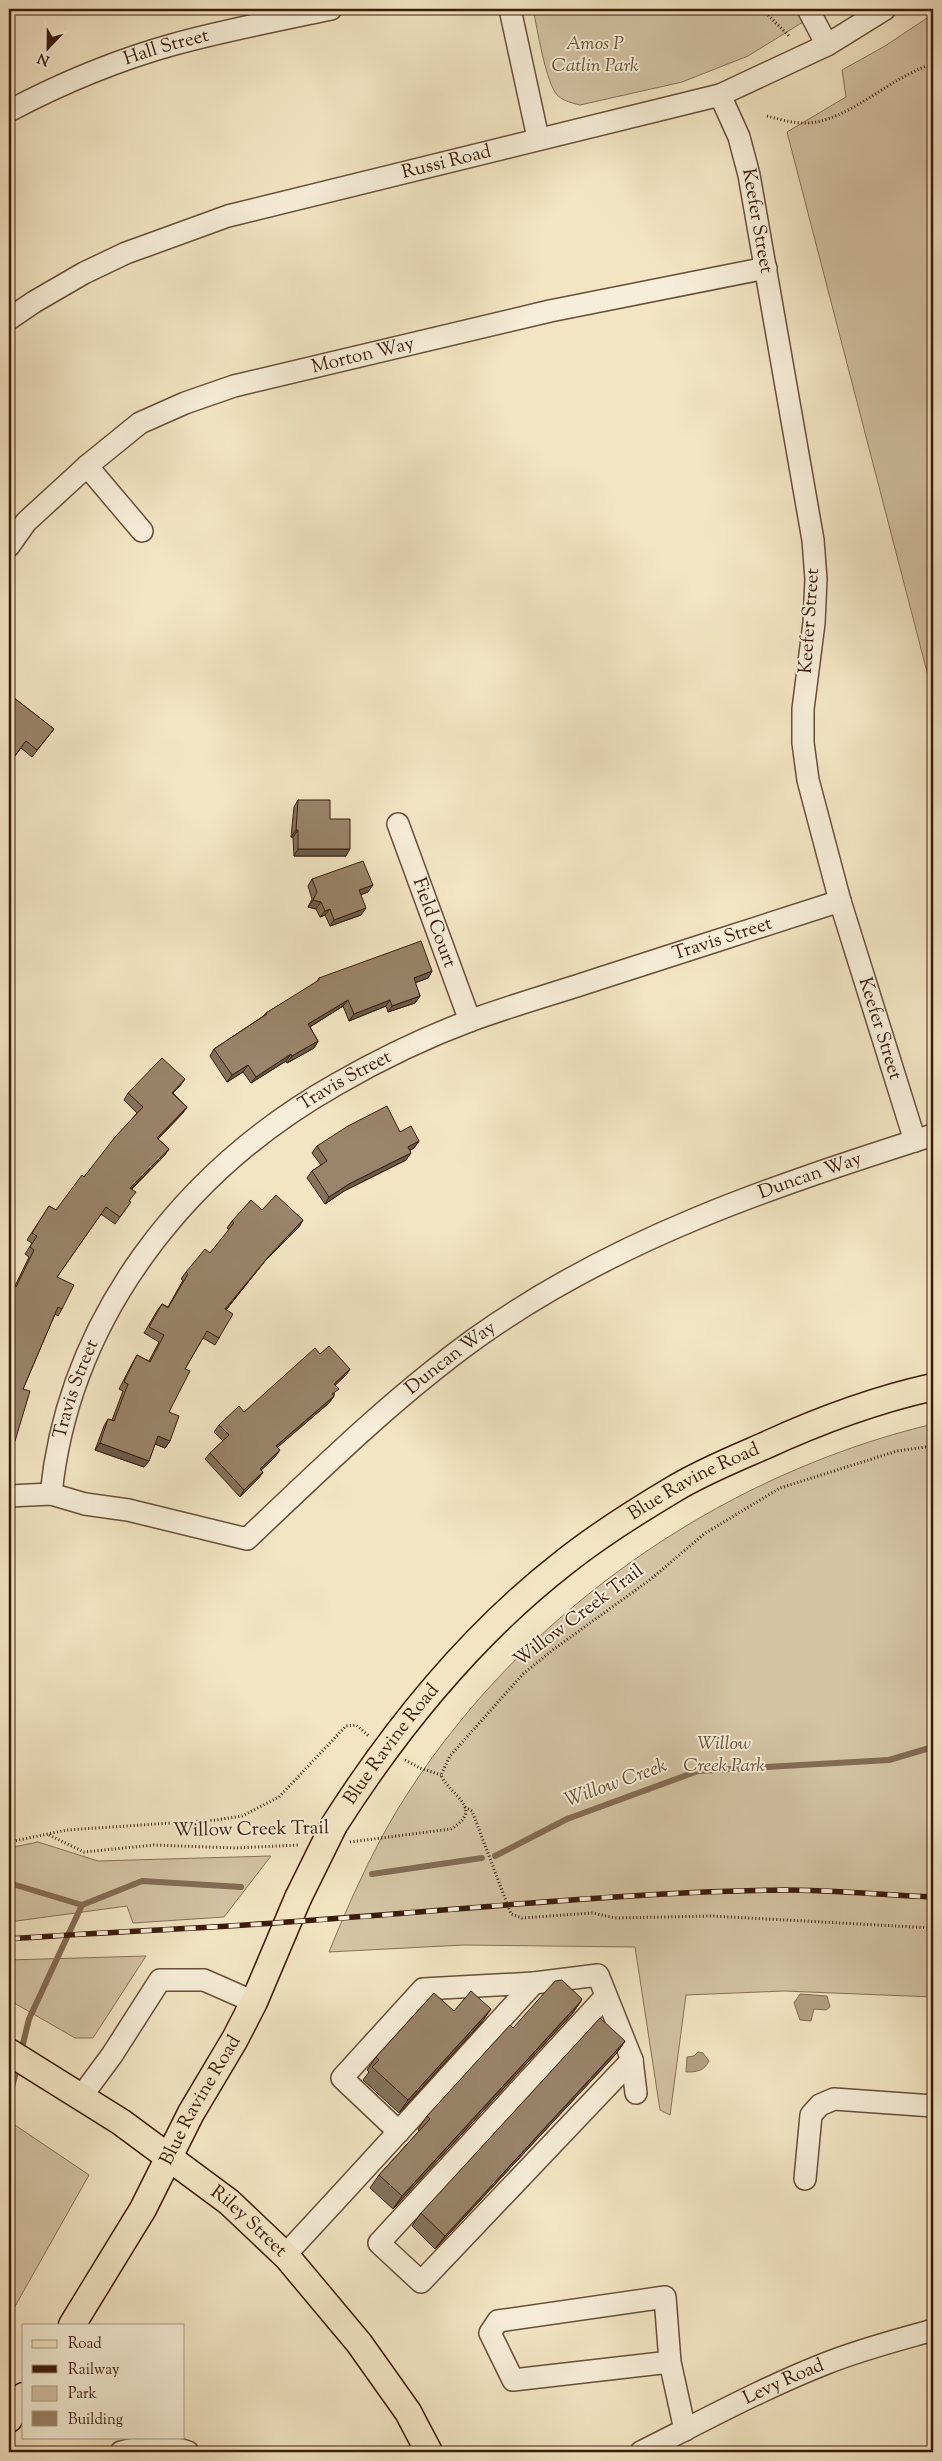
<svg xmlns="http://www.w3.org/2000/svg" width="942" height="2461" viewBox="0 0 942 2461" font-family="'Sorts Mill Goudy',serif">
<style>
.green{fill:#d4c3a5;stroke:#876f58}
.water{fill:#b4a085;stroke:#836b54}
.lines{fill:none;stroke-linecap:round;stroke-linejoin:round}
.stream{stroke:#836b54;stroke-width:6}
.minor-casing{stroke:#684e39;stroke-width:24}
.major-casing{stroke:#3a1b0b;stroke-width:29}
.path{stroke:#3a1b0b;stroke-width:3;stroke-dasharray:1 2.5;stroke-linecap:butt}
.minor{stroke:#f7eed9;stroke-width:21}
.major{stroke:#f3e5c4;stroke-width:26}
.rail-casing{stroke:#3a1b0b;stroke-width:5.5}
.rail{stroke:#f7eed9;stroke-width:4;stroke-dasharray:11;stroke-linecap:butt}
.major-bridge-casing{stroke:#3a1b0b;stroke-width:29;stroke-linecap:butt}
.major-bridge{stroke:#f3e5c4;stroke-width:26}
.wall{fill:#84725c;stroke:#3a1b0b}
.shaded-wall{fill:#6c5c4b;stroke:#3a1b0b}
.building{fill:#9a846b;stroke:#3a1b0b}
.labels{text-anchor:middle;dominant-baseline:central;stroke-width:4;stroke-linejoin:round;paint-order:stroke}
.park-label{font-size:19px;font-style:italic;fill:#684d39;stroke:#f7eed9}
.street-label{font-size:19px;fill:#3a1b0b;stroke:#f7eed9}
.water-label{font-size:20px;font-style:italic;fill:#654a36;stroke:#f7eed9}
</style>
<rect width="100%" height="100%" fill="#f3e5c4"/>
<filter id="stains"><feTurbulence type="fractalNoise" baseFrequency=".004" numOctaves="4"/><feColorMatrix values="0 0 0 0 .2 0 0 0 0 .09 0 0 0 0 .02 0 0 0 .5 -.17"/></filter>
<radialGradient id="worn" r=".72"><stop offset=".6" stop-color="#630" stop-opacity="0"/><stop offset="1" stop-color="#630" stop-opacity=".3"/></radialGradient>
<!-- green -->
<path class="green" d="M533,9H824L748,56L682,82L580,105C572,103 564,101 558,96C546,85 537,27 533,9Z
M933,14V695L787,132L846,97L842,70L885,46Z
M933,1424V1997L784,1991L686,1995L670,2115L660,2110L635,1947L463,1945L329,1952C348,1905 370,1856 396,1812C513,1619 715,1476 933,1424Z
M38,1842L98,1861L271,1856L224,1917L133,1923L127,1906L9,1922V1848Z
M146,1956L93,2038H75L9,2000V1960Z
M9,2121L89,2175L9,2317Z"/>
<!-- water -->
<path class="water" d="M800,1994L827,1996L830,2007L826,2010L814,2009L811,2021L800,2020L794,2003Z
M698,2052L703,2053L709,2061C704,2071 697,2072 686,2072L687,2057L694,2056Z"/>
<g class="lines">
<!-- stream -->
<path class="stream" d="M495,1856L567,1819L698,1771L889,1760L933,1747
M372,1874L482,1858
M9,1883L82,1905L142,1881L241,1887
M21,2052L29,2019L82,1905
M9,2099L18,2064"/>
<!-- minor casing -->
<g class="minor-casing">
<g id="minor">
<path d="M510,9L538,138"/>
<path d="M808,9L827,45"/>
<path id="s1" d="M720,95L739,137L749,175L813,540L816,579L814,623L803,709V743L808,780L840,901L915,1141"/>
<path id="s2" d="M9,111C62,83 117,60 175,44C226,30 279,20 331,9"/>
<path id="s3" d="M9,319L34,302L84,273L126,253L228,216L720,95L827,45L885,9"/>
<path d="M87,466L142,531"/>
<path id="s4" d="M9,546L26,522L87,466L140,423L185,403L234,386L550,311L766,268"/>
<path id="s5" d="M398,824L470,1021"/>
<path id="s6" d="M51,1494C69,1317 185,1170 337,1084C377,1061 429,1036 472,1020C513,1005 556,993 598,979C679,953 759,927 840,901"/>
<path id="s7" d="M9,1496L51,1494L85,1504L128,1510L247,1539C321,1469 393,1398 476,1338C616,1238 771,1187 933,1135"/>
<path d="M534,1983L598,1975L632,2060L421,2282L379,2243L606,1996"/>
<path d="M632,2060L636,2093"/>
<path d="M81,2097L112,2055L160,1980H204L254,2002"/>
<path d="M805,2179L811,2115L820,2105L834,2099L933,2106"/>
<path d="M285,2255C369,2165 451,2074 534,1983L423,1989L342,2078L399,2132"/>
<path d="M670,2362L665,2297L498,2321L490,2333L513,2380L670,2362L685,2430"/>
<path d="M121,2452C142,2446 168,2445 188,2452"/>
<path id="s8" d="M641,2452C703,2421 763,2388 827,2363C862,2349 898,2340 933,2330"/>
</g>
</g>
<!-- major casing -->
<g class="major-casing">
<g id="major">
<path id="s9" d="M334,1825C397,1726 473,1633 566,1561C599,1535 637,1511 674,1489C702,1472 734,1459 764,1446C818,1421 875,1400 933,1387"/>
<path id="s10" d="M9,2052L121,2122L229,2202L287,2257L359,2343L408,2412L429,2452"/>
<path id="s11" d="M72,2325L143,2209L191,2113L235,2039L254,2002L298,1898"/>
<path d="M9,2419L24,2396"/>
</g>
</g>
<!-- path -->
<path class="path" d="M765,9L768,15L790,37
M767,116C779,119 791,123 804,123C835,124 872,95 898,80C909,74 921,67 933,64
M933,256V283
M405,1760L420,1768L441,1775
M465,1807L472,1811L511,1914L522,1918L593,1913L615,1918L712,1916L933,1928
M49,1835L84,1852L154,1845L235,1848L299,1845
M9,1842L67,1830L216,1820L242,1816L279,1797L346,1726L356,1725L369,1736
M350,1842L451,1829C485,1808 451,1797 441,1775L450,1756L523,1674L554,1649L651,1579L704,1534L780,1488L897,1451L933,1446"/>
<!-- minor -->
<use href="#minor" class="minor"/>
<!-- major -->
<use href="#major" class="major"/>
<!-- rail casing -->
<g class="rail-casing">
<path id="rail" d="M9,1939C102,1932 195,1929 288,1922C453,1911 618,1892 784,1890C834,1890 884,1895 933,1897"/>
</g>
<!-- rail -->
<use href="#rail" class="rail"/>
<!-- major-bridge casing -->
<g class="major-bridge-casing">
<path id="major-bridge" d="M298,1898L334,1825"/>
</g>
<!-- major-bridge -->
<use href="#major-bridge" class="major-bridge"/>
</g>
<!-- wall -->
<path class="wall" d="M9,694L54,729L32,757L21,748L9,764Z
M298,800L330,819L346,856H294L293,837H291L294,807Z
M312,879L368,892L360,895L361,915L330,926L325,915L320,917L316,909L308,907L312,899L308,886Z
M432,971L428,978L415,983L420,996L415,1003L388,1012L386,1006L349,1021L343,1006L310,1027L318,1041L314,1048L287,1063L286,1061L251,1083L243,1072L227,1082L210,1056L214,1049L262,1017L266,1013L316,983L319,978Z
M180,1086L173,1093L187,1107L182,1114L158,1139L169,1149L164,1156L132,1189L129,1202L126,1209L115,1224L101,1214L57,1277L62,1309L58,1316L55,1314L23,1389L10,1448H9V1283L15,1286L29,1257L25,1254L32,1243L27,1240L49,1206L56,1210L84,1177L137,1113L124,1100L128,1093Z
M400,1132L419,1141L414,1148L410,1150L406,1160L344,1191L325,1204L307,1178L312,1171L321,1165L312,1153L317,1146Z
M262,1210L299,1227L264,1262L226,1310L219,1338L215,1345L203,1338L185,1369L169,1412L170,1441L165,1448L155,1444L149,1461L144,1467L95,1450L104,1426L108,1419L112,1420L123,1391L119,1389L133,1362L137,1355L149,1361L159,1342L144,1333L157,1311L162,1304L168,1307L183,1280L181,1279L186,1272L210,1253L229,1230L227,1228L232,1221Z
M320,1354L350,1369L346,1375L335,1385L334,1396L329,1403L277,1447L275,1457L261,1470L263,1472L258,1479L240,1497L205,1459L210,1453L223,1441L214,1432L219,1425L244,1412Z
M581,2001L572,2014L393,2209L370,2188L379,2175L419,2131L418,2129L427,2116L513,2028Z
M454,2011L482,2022L399,2113L363,2080L369,2072L367,2070L376,2057Z
M625,2041L616,2054L435,2249L412,2226L421,2213Z"/>
<!-- shaded-wall -->
<path class="shaded-wall" d="M296,830H298L293,837H291Z
M298,849H350L346,856H294Z
M373,885L368,892L354,897L359,890Z
M313,900L321,902L316,909L308,907Z
M366,908L361,915L330,926L334,920Z
M330,909L325,915L320,917L325,911Z
M432,971L428,978L409,985L414,978Z
M420,996L415,1003L388,1012L392,1006Z
M348,1000L343,1006L303,1031L308,1024Z
M390,1000L386,1006L349,1021L354,1014Z
M318,1041L314,1048L287,1063L292,1056Z
M291,1054L286,1061L251,1083L256,1077Z
M248,1065L243,1072L227,1082L232,1075Z
M185,1079L180,1086L167,1099L172,1093Z
M187,1107L182,1114L152,1145L157,1138Z
M419,1141L414,1148L403,1154L408,1147Z
M169,1149L164,1156L126,1194L130,1188Z
M411,1153L406,1160L344,1191L325,1204L329,1197L349,1184Z
M303,1220L299,1227L264,1262L221,1316L269,1256Z
M350,1369L346,1375L329,1391L334,1384Z
M334,1396L329,1403L271,1453L276,1446Z
M158,1436L170,1441L165,1448L153,1443Z
M9,1439L15,1441L10,1448H9Z
M100,1443L149,1461L144,1467L95,1450Z
M280,1450L275,1457L255,1476L260,1469Z
M263,1472L258,1479L240,1497L244,1490Z
M581,2001L572,2014L393,2209L402,2196Z
M491,2009L482,2022L399,2113L408,2100Z
M625,2041L616,2054L435,2249L445,2236Z"/>
<!-- building -->
<path class="building" d="M9,694L54,729L37,750L26,741L10,762L9,761Z
M298,800H330V819H350V849H298V830H296Z
M363,861L373,885L359,890L366,908L334,920L330,909L325,911L321,902L313,900L317,892L312,879Z
M421,941L432,971L414,978L420,996L392,1006L390,1000L354,1014L348,1000L308,1024L318,1041L292,1056L291,1054L256,1077L248,1065L232,1075L214,1049L267,1014L266,1013L319,980V978Z
M162,1058L185,1079L172,1093L187,1107L157,1138L169,1149L130,1188L136,1192L129,1201L131,1202L120,1217L106,1207L57,1277L74,1285L62,1309L58,1307L23,1389L30,1391L15,1441L9,1439V1283L16,1287L34,1250L30,1247L37,1236L32,1233L49,1206L56,1210L82,1175L84,1177L115,1137L143,1107L128,1093Z
M387,1106L400,1132L411,1126L419,1141L408,1147L411,1153L349,1184L329,1197L312,1171L327,1161L317,1146L348,1126Z
M276,1195L303,1220L269,1256L225,1309L233,1314L219,1338L207,1331L185,1369L190,1371L169,1412L179,1416L170,1441L158,1436L149,1461L100,1443L108,1419L114,1421L128,1384L124,1382L137,1355L150,1362L164,1335L149,1327L162,1304L168,1308L188,1274L186,1272L205,1249L210,1253L234,1223L232,1221L251,1200L262,1210Z
M329,1346L350,1369L334,1384L339,1389L332,1394L334,1396L276,1446L280,1450L260,1469L263,1472L244,1490L210,1453L229,1435L219,1425L239,1406L244,1412L315,1348L320,1354Z
M562,1980L582,1999L581,2001L402,2196L379,2175L430,2119L427,2116L510,2025L513,2028L555,1981Z
M471,1991L491,2009L408,2100L372,2067L379,2060L376,2057L434,1993L454,2011Z
M600,2018L625,2041L445,2236L421,2213Z"/>
<g class="labels">
<!-- park labels -->
<g class="park-label">
<text x="595" y="44">Amos P<tspan x="595" dy="22">Catlin Park</tspan></text>
<text x="724" y="1744">Willow<tspan x="724" dy="22">Creek Park</tspan></text>
</g>
<!-- street labels -->
<g class="street-label">
<text stroke="none"><textPath href="#s2" startOffset="170">Hall Street</textPath></text>
<text stroke="none"><textPath href="#s3" startOffset="468">Russi Road</textPath></text>
<text stroke="none"><textPath href="#s1" startOffset="132">Keefer Street</textPath></text>
<text stroke="none"><textPath href="#s4" startOffset="414">Morton Way</textPath></text>
<text transform="translate(810 621) rotate(-86)">Keefer Street</text>
<text stroke="none"><textPath href="#s5" startOffset="105">Field Court</textPath></text>
<text stroke="none"><textPath href="#s6" startOffset="932">Travis Street</textPath></text>
<text stroke="none"><textPath href="#s1" startOffset="956">Keefer Street</textPath></text>
<text stroke="none"><textPath href="#s6" startOffset="528">Travis Street</textPath></text>
<text stroke="none"><textPath href="#s7" startOffset="921">Duncan Way</textPath></text>
<text stroke="none"><textPath href="#s7" startOffset="516">Duncan Way</textPath></text>
<text stroke="none"><textPath href="#s6" startOffset="108">Travis Street</textPath></text>
<text stroke="none"><textPath href="#s9" startOffset="504">Blue Ravine Road</textPath></text>
<text transform="translate(579 1616) rotate(-37)">Willow Creek Trail</text>
<text stroke="none"><textPath href="#s9" startOffset="99">Blue Ravine Road</textPath></text>
<text transform="translate(251 1830) rotate(-1)">Willow Creek Trail</text>
<text stroke="none"><textPath href="#s11" startOffset="259">Blue Ravine Road</textPath></text>
<text stroke="none"><textPath href="#s10" startOffset="294">Riley Street</textPath></text>
<text stroke="none"><textPath href="#s8" startOffset="159">Levy Road</textPath></text>
</g>
<!-- water labels -->
<g class="water-label">
<text transform="translate(616 1784) rotate(-20)">Willow Creek</text>
</g>
</g>
<!-- margin -->
<rect width="942" height="2461" fill="none" stroke="#f3e5c4" stroke-width="30"/>
<rect x="10" y="10" width="922" height="2441" fill="none" stroke="#3a1b0b" stroke-width="2.5"/>
<rect x="15" y="15" width="912" height="2431" fill="none" stroke="#3a1b0b"/>
<!-- legend -->
<rect x="22" y="2324" width="162" height="115" fill="#f7eed9" stroke="#ab9a87"/>
<rect x="32" y="2340" width="25" height="8" fill="#f3e5c4" stroke="#ab9a87"/>
<text x="68" y="2348" font-size="15" fill="#3a1b0b">Road</text>
<rect x="32" y="2365" width="25" height="8" fill="#3a1b0b" stroke="#ab9a87"/>
<text x="68" y="2374" font-size="15" fill="#3a1b0b">Railway</text>
<rect x="32" y="2386" width="25" height="15" fill="#d4c3a5" stroke="#ab9a87"/>
<text x="68" y="2398" font-size="15" fill="#3a1b0b">Park</text>
<rect x="32" y="2411" width="25" height="15" fill="#9a846b" stroke="#ab9a87"/>
<text x="68" y="2424" font-size="15" fill="#3a1b0b">Building</text>
<!-- north arrow -->
<g transform="translate(48 48) rotate(202)" stroke="#f7eed9" stroke-width="4" paint-order="stroke">
<path d="M0-4L9 19L0 12L-9 19Z" fill="#3a1b0b"/>
<text y="-8" font-size="14" font-weight="bold" text-anchor="middle" fill="#3a1b0b">N</text>
</g>
<rect width="100%" height="100%" filter="url(#stains)"/>
<rect width="100%" height="100%" fill="url(#worn)"/>
</svg>
